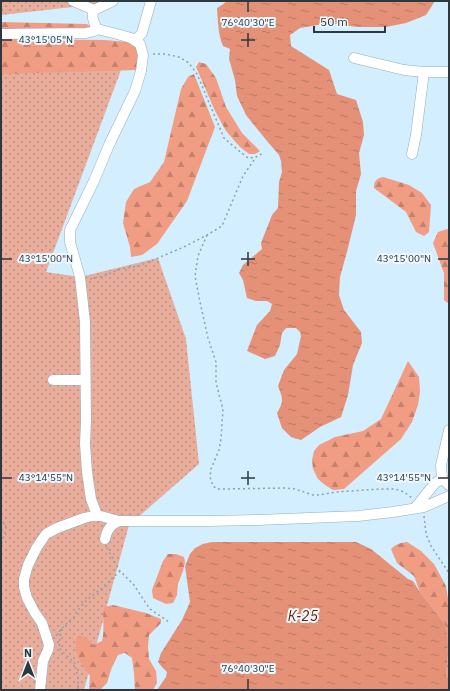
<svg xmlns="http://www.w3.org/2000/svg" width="450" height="691" viewBox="0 0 450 691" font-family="'IBM Plex Sans',sans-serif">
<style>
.grass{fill:url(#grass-dots)}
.forest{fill:url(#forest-firs)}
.water{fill:url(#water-ripples)}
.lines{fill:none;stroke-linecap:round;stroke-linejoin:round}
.minor-casing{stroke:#93adbc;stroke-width:11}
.path{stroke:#8ca0ac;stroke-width:1.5;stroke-dasharray:2 3;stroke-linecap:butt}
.minor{stroke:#fff;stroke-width:10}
.ticks{fill:none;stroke:#2d373e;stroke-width:1.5}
.labels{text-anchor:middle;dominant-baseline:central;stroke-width:4;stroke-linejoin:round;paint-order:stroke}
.water-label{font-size:14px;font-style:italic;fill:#6a2008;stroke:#eef8ff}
.ticks-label{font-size:10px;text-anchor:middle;fill:#2d373e;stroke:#eef8ff;stroke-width:4;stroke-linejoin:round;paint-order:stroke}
</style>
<defs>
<pattern id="grass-dots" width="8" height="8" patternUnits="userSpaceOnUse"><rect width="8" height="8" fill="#e8ad9b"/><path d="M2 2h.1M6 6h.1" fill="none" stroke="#bc8e80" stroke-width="1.8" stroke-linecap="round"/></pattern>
<pattern id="forest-firs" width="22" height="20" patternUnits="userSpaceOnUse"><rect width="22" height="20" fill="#f19d84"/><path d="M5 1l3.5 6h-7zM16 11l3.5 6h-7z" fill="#c4816d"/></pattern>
<pattern id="water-ripples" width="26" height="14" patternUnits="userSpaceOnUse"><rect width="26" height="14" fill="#e49178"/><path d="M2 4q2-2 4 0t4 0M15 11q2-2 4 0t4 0" fill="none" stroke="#b97764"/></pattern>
</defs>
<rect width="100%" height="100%" fill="#d3eefe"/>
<!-- grass -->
<path class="grass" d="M1,1H111L109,3L1,15Z
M1,70H121L46,272L80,277L158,258L186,339L199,464L129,525L84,690H1Z"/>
<!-- forest -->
<path class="forest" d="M1,22L87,24L91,27V31L1,32Z
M1,39L104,40L128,42L138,48V70L1,74Z
M199,62L206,64L216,78L226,107L242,133L260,151L255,154H249L240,147L226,131L215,111L196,67Z
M194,74L215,127L187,201L157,244L142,255L131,257L130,247L123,223L126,202L134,189L150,182L164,162L181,89L188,77Z
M383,177L409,185L422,193L431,205L429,232L424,236L416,232L406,212L374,188C374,181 376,179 383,177Z
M447,229L449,230V304L444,300V273L433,243L438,232Z
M408,361L419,377L420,392L418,405L412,422L401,439L344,489L333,490L325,485L318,479L313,469L312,460L314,451L319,445L335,437L363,431L381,419Z
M407,542L421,551L434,564L446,586L449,605V678L446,676L448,655L445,624L420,592L414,576L397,563L393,554L391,549C396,544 400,543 407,542Z
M168,554H176L184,557L185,562L183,571L178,584L177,595L173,603L166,604L153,598L152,590L163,561Z
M113,605L146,613L161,619V623L149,635L148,647L149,659L156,671L157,683L153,690H135L134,673L132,658L125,653L118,655L112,667L107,683L100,690H92L89,689L90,676C82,665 70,649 78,636L87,638L93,645L102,641C105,629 102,619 104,607Z"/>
<!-- water -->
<path class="water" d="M227,1H435L426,15L406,23L386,27H357L330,23L300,28L290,35L291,46L329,70L337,94L356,100L363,122L364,135L359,153L361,174L356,191V215L348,248L340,277L339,295L344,310L361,332L362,343L353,365L348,395L341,417L320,427L301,440L291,437L282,428L277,413C284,401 283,399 278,386L284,370L297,354L301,336L300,332L296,328H286L282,333L280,345L275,356L265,359L247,351L257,325L270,311L272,304L267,301H256L247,298L243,280L239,273L243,265L262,249L261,243L272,215L278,208L279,182L282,172L281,161L279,155L267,141L246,115L237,96L235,80L229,59L230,49L223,46C218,35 218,20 217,8L222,5Z
M212,542H356L371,549L408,579L413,581L420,592L445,624L447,636L448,655L446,676L449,678V688L447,690H157L166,677L167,672L162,667L158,662L161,653L182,620L190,602L185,566L190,554L195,548L203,544Z"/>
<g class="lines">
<!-- minor casing -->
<g class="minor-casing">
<path id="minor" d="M73,1L94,10
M97,29C86,7 97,10 113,1
M1,34L86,33L94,31L97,29L117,34L131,38L140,44L143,55L141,71L135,91L109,145L94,181L70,230V242L80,277L85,322L86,421L85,444L87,472L91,499L97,515
M135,41L142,33L151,1
M354,58L404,70L424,72H449
M412,154L416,135L424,72
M53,380H85
M449,430L441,465L442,479L449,485
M415,508L435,483L442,479
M105,539C107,530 110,525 119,521
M40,690L43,661L48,650L49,645L42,623L35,613L27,598L24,587V579L28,565L37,547L46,534L57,528L84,518L97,515L119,521H207L258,520L358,516L393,512L424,507L449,496"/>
</g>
<!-- path -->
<path class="path" d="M153,54H165L179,57L189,63L197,74L224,138L238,150L248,158L256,157
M207,235L198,256L195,276L200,302L208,338L216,362V383L223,409L221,439L219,450L211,469L210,477L213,486L217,489H222L286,488L295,489L313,495H319L336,492L379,489H395L404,492L412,498
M90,279L104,276L120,269L139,266L184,247L207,235L222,226L243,176L256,157L263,153
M424,516L426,534L431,546L449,573
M1,518L6,528L1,545
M107,548L120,571L134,585L143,599L150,609L169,622
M61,629L59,648L66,655L74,662L78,678V690
M56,636L61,629L74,617L77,611L87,600L102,588L120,571"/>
<!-- minor -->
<use href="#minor" class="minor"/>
</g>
<!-- ticks -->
<path class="ticks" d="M248,2V12M248,33V47M2,40H12M241,40H255M248,252V266M2,259H12M241,259H255M438,259H448M248,471V485M2,478H12M241,478H255M438,478H448M248,679V689"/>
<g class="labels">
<!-- water labels -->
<g class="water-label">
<text x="303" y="616">К-25</text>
</g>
</g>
<g class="ticks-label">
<text x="248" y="26">76°40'30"E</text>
<text x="46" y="43">43°15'05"N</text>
<text x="46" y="262">43°15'00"N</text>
<text x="404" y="262">43°15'00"N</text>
<text x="46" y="481">43°14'55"N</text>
<text x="404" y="481">43°14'55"N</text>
<text x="248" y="672">76°40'30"E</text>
</g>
<!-- border -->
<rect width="450" height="691" fill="none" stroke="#2d373e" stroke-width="4"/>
<!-- north arrow -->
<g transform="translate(28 663)" stroke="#eef8ff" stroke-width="3" paint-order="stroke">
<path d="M0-3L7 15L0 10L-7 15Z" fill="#2d373e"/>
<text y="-6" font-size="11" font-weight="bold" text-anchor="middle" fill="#2d373e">N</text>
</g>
<!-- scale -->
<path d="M314 26v6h71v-6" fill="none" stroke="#2d373e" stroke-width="2"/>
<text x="320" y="26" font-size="12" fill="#2d373e" stroke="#eef8ff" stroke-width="3" paint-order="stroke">50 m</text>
</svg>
